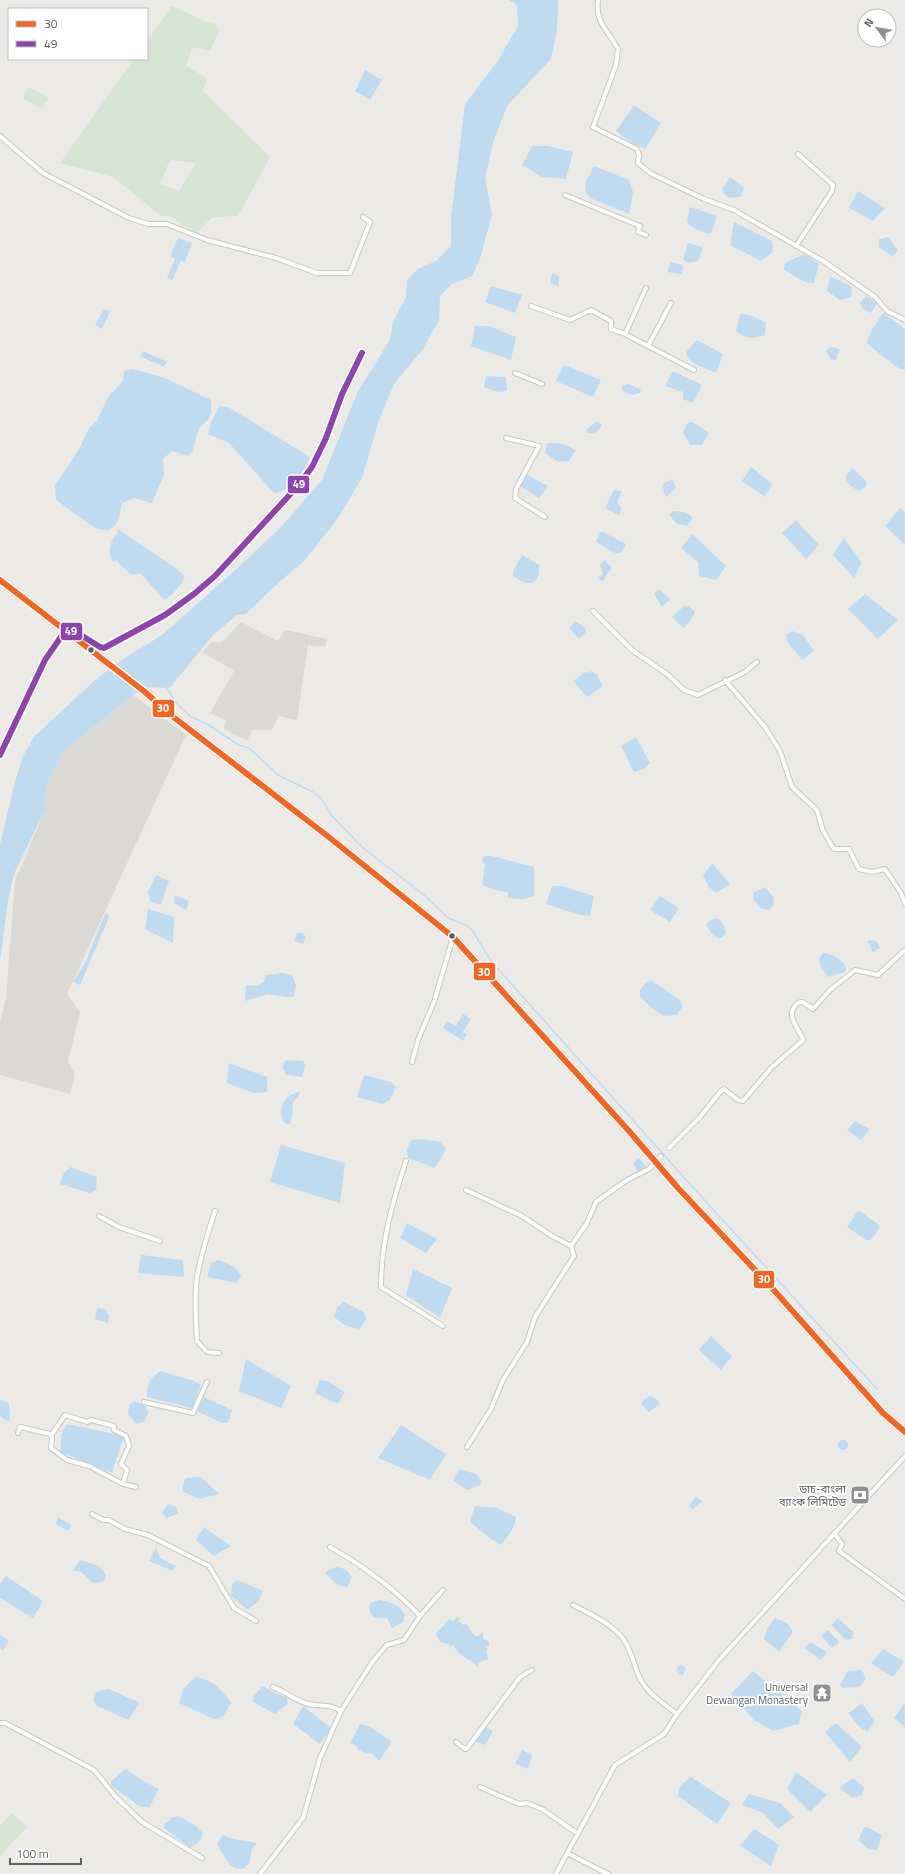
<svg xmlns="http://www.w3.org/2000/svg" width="905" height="1874" viewBox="0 0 905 1874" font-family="'Titillium Web','Noto Sans Bengali',sans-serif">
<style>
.industrial{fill:#dbd9d6}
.green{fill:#d6e5d3;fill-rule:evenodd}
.water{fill:#c0dbf0}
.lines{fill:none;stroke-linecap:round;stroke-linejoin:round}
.stream{stroke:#c0dbf0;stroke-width:1.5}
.street-casing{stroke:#c8c8c8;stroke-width:6}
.highway-casing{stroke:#beb298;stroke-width:9}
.street{stroke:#fcfcfb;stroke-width:4}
.highway{stroke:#eeebe2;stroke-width:7}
.bus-1-casing{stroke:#fff;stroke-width:9}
.bus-2-casing{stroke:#fff;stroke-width:9}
.bus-1{stroke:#f26522;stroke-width:6}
.bus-2{stroke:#8e44ad;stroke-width:6}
.bus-dot{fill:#5c5f63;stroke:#fff;stroke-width:1.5}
.labels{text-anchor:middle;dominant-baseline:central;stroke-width:3.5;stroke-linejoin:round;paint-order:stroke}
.poi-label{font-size:11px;fill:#5c5f63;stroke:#fff;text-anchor:end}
.line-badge{stroke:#fff;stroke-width:1.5}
.badge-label{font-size:11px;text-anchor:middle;font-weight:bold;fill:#fff}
</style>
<rect width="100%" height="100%" fill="#ebeae6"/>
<!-- industrial -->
<path class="industrial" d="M241,622L278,641L285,630L327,639L325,647L308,645L297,720L278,716L272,730H252L247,741L223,728L227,721L210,713L234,671L202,652L212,642H222Z
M133,695L186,735L67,994L80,1012L68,1062L75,1074L70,1094L0,1075V1022L6,998L15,881L45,810L46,784L64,751Z"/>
<!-- green -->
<path class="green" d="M172,6L207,22L215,23L219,31L210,51L192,47L186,66L207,78L203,91L270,157L238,216L213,217L196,233L169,216H161L113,177L60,163L134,59H147V41ZM170,160L196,163L179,191L160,184Z
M28,87L49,98L42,109L23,98Z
M12,1813L27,1827L0,1856V1826Z"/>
<!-- water -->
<path class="water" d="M509,0H558L557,31L551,59L507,106L493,143L485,178L492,214L480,259L472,276L452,284L440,296L439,320L423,349L394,384L379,420L362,478L336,521L303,562L278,583L246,614L237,615L214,634L172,685L168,688L147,687L133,695L64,751L46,784L45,810L14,874L8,900L0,962V844L15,782L23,756L34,737L95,680L125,658L162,635L231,574L281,527L322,480L358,391L390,340L393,322L406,297L407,280L418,269L436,261L451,246V217L465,104L497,62L518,26L517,5Z
M365,70L382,80L370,100L355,91Z
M634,105L661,123L645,149L629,141L616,131Z
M532,146H548L573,152L566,179L542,177L522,165Z
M594,166L629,180L633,192L629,214L590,198L585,191L586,181Z
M730,177L744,187L741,196C731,199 727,199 722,190Z
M858,191L885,208L873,221L849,208Z
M690,207L717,216L711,234C704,234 690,227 687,222Z
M734,222L772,241L773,252L761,261L730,245Z
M888,237L898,250L893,257L879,247V239Z
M178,238L192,243L185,262L181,261L172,280L167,278L175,259L170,256Z
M688,243L703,247L698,261L690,263L683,260Z
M804,254L819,264L814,283H807L784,270L785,263Z
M671,262L683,265L682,274L667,272Z
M552,273L559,276V287L550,283Z
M830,276L852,287L851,297L840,300L827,291Z
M491,286L522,295L515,313L485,302Z
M866,296L877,303L871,313L863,309L860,303Z
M104,309L110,312L102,329L95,325Z
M883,313L905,329V370L898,368L866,343L873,328Z
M740,314L750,315L766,323L765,335C752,339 747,339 736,331Z
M475,326H489L516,337L511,360L471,346Z
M697,340L723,354L716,373C706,368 687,364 686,352Z
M830,347L840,349L836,360L831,359L826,351Z
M143,351L167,362L164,367L140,356Z
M564,365L601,380L593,397L556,381Z
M133,369L165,378L211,400V412L209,419L199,428L192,452L188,456L172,451L163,459L164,474L152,503L134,498L122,503C119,515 120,524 108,531L95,528L56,500L55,486L79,449L90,427L97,421L108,397L123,381L124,371Z
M673,371L702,385L693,403L683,399V392L665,386Z
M486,376L506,377L507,391L498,392L484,387Z
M629,384L641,390L640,393L632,395L623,391L621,386Z
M220,406L228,407L310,457C303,472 293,492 274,493L229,443L208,434L211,422Z
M597,421L602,425C598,431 595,435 587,433L586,430Z
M692,422L709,433L702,445H691L683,433L687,424Z
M547,443H561L576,450L569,461L558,462L545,453Z
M751,467L772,484L765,497L742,481Z
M852,468L867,482L865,488L859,491L850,486L845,478Z
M524,473L548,486L539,498L518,485Z
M672,479L676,488L666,497L664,494L663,484Z
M614,490L622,491L617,502L622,508L619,515L605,508Z
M900,508L905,512V545L885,526Z
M673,511C681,511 688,512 693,518L687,526L677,524L669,515Z
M796,520L819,545L806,559L782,533Z
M118,529L178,570L185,576C182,584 171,597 164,600L141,574H130L117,561L113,562C107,553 110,541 117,534Z
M601,531L626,544L621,553H615L596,542Z
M692,534L726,566L716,580L699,576L698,562L681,548Z
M844,538L862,563L854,578L833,555Z
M522,555L539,565C540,588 528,586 513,576V571Z
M605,560L612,568L605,577V580L602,581L598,578L603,574L600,564Z
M657,590H660L670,599L662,607L654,594Z
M865,594L898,620L878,639L848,609Z
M684,606H688L695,611L694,615L684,628L672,617Z
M575,621L586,629V632L579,639L569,628Z
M792,631L803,635L814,651L802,660L786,640L787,634Z
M590,671L597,674L602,685L601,688L587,697L573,681L585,672L588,673Z
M636,737L650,763L644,769L634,772L621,746Z
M483,856H491L534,867V896L524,899L508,898V892L495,890L482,885L485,864L482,862Z
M712,863L730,884L716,893L709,887L703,876Z
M156,875L169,881L161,905L150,901L148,892Z
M552,886H562L594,896L590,916L577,914L546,904Z
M765,887L774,898L773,906L769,910L761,909L753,899V893Z
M175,895L189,901L186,910L174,903Z
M660,896L679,908L670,922L650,910Z
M148,909L174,917L173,943L145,929Z
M105,914L110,915L80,985L73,982L85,963Z
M718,918L724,926L726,934L719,939L712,934L706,925L712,919Z
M297,933H303L306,937L303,944L294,941Z
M873,940L877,942L880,948L873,952L867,941Z
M823,953C834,954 839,958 846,966L845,972L828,977L820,965L819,958Z
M281,973L292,975L296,985L294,997H287L268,994L245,1001L246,985L257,986L264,982L265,975Z
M653,981L681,1001L682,1007L677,1015L664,1016L653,1009L640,997V990L646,982Z
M463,1014L471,1019L463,1032L467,1034L463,1041L443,1028L447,1021L456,1026Z
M286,1060L303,1061L305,1066L302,1077L286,1075L282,1067Z
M229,1063L267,1077V1092L253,1093L227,1083Z
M364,1075L391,1082L396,1087L390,1100L382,1104L357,1097Z
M300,1092C299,1097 295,1098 293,1103C292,1110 293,1117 290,1124H286C274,1113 285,1093 300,1092Z
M855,1121L870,1129L861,1140L847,1130Z
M420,1139L440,1142L446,1149L435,1168L408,1158L407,1149L411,1140Z
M281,1145L345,1163L340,1203L270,1182Z
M638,1158L647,1167L638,1172L633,1163Z
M70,1167L97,1177L96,1190L90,1193L60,1184L64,1173Z
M860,1211L879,1225V1229L871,1240H866L847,1227L857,1212Z
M407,1223L437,1239L426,1253L400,1238Z
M141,1255L183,1260L184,1277L138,1273Z
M218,1260C227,1263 239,1267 241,1277L236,1283L207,1277L211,1263Z
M413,1269L452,1288L440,1318L406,1295Z
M344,1302L365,1313L366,1320L359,1329L346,1326L334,1317L337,1307Z
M97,1308L106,1309L109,1316L108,1323L95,1319Z
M711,1336L732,1356L721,1370L699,1350Z
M246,1359L291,1386L281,1408L239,1391Z
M160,1371L194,1381L201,1385L192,1408L147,1397C147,1384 149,1379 160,1371Z
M320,1380L328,1381L345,1392L338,1404L315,1393Z
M650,1396L656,1399L660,1404L649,1412L641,1404L644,1399Z
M204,1397L232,1410L228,1423H222L197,1411Z
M0,1400L9,1403L10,1421L5,1420L0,1416Z
M135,1401L145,1406L148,1413L144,1422L136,1424L128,1414L129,1405Z
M67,1424L124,1436L112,1473L60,1452L62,1433Z
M401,1425L446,1454L430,1480L378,1458Z
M838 1445a5 5 0 1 1 10 0a5 5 0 1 1-10 0Z
M459,1469L476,1474L481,1480L480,1485L467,1490L453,1480Z
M201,1477L219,1494L199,1499L182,1491L185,1478Z
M696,1497L702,1501L693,1509L689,1506Z
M168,1504L176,1507L178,1513L167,1518L162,1513Z
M475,1506L497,1508L516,1517C515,1528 508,1536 501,1545L491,1539L470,1522Z
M58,1517L72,1526L68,1531L56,1524Z
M204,1527L231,1546L214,1556L196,1540Z
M156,1547L160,1558L176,1566L173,1571L149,1561Z
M81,1560L99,1566L106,1575L104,1581L93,1583L81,1572L73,1570Z
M336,1567C344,1568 348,1570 352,1577L347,1587C337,1586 331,1580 325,1572Z
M6,1576L43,1601L33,1618L0,1598V1584Z
M237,1580L263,1591L258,1602L247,1610L231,1595L232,1585Z
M379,1600C391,1603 401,1604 405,1616L403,1622L392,1628L387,1618C376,1620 367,1617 370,1603Z
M457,1617L461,1619L456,1622H461L463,1625L467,1624C471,1629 470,1635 478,1636L483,1632V1639L489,1641V1646L486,1647L488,1650L486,1651L488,1659L478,1663V1667C470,1659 457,1655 454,1646L452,1645L450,1648L449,1644L440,1642L436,1634L449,1619L454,1621Z
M775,1618L788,1624L793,1632L779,1652L764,1639L767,1629Z
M838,1618L854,1633L852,1639L846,1640L831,1625Z
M828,1630L839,1642L832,1648L821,1636Z
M0,1635L9,1641L3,1650L0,1648Z
M810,1642L827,1652L821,1660L804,1648Z
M883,1649L904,1662L893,1677L871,1663Z
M681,1664L686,1669L682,1676L676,1670Z
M862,1670L866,1679L859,1687L842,1688L840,1685L848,1671Z
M753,1671L802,1711L799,1724L773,1731L754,1720L731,1694Z
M195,1677C211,1679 222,1689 231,1703L223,1717L214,1719L179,1703L183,1689Z
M262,1686L287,1698L288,1704L275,1714L253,1702L254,1696Z
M109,1689L140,1703L128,1720L97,1706L93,1700L97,1691Z
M862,1703L875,1722L867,1732L858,1726L849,1713Z
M904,1704L905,1705V1727L894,1718Z
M303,1706L331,1728L320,1744L293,1724Z
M836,1723L862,1747L850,1762L825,1732Z
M360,1724L370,1727L392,1742L379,1761L371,1753L367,1754L357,1749L356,1745L350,1743Z
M484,1726L493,1731L485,1745L475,1741Z
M522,1750L532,1755L528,1769L515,1763Z
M126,1769L140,1779L159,1789L149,1808L137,1805L111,1785V1781Z
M796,1772L827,1795L810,1812L787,1789Z
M691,1777L731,1803L717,1824L678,1796L680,1786Z
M853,1778L864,1787L862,1795L854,1798L839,1788Z
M749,1794L780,1803L794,1817L778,1829L763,1813L742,1805Z
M178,1816L195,1825L203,1833C201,1840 198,1845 190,1847L164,1828L165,1822H168L172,1817Z
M865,1826L882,1835L877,1850L867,1848L858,1840Z
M754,1829L779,1845L771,1866L740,1846Z
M223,1835L232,1839L257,1843L252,1848L249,1864L243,1869H237L229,1864L217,1844Z"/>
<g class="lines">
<!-- stream -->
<path class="stream" d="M167,688L176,703L190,716L207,724L239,745L249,748L278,775L313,792L321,798L332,816L363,848L424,895L448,918L466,925L472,930L491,961L689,1183L877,1389"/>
<!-- street casing -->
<g class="street-casing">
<path id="street" d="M598,0C595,23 608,30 618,49L616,65L593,127L637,149L639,155L638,163L650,173L704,199L734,210L823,261L875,297L887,311L905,320
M0,136L43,173L129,218L148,224H167L207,240L276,258L317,273H350L370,222L363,217
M565,195L640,226L638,232L646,235
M796,246L832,191L833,185L798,154
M531,306L570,320L591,310L611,321V329L625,334L646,288
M625,334L694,370
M648,346L671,303
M515,373L542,384
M506,438L539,446L516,489L515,498L545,517
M593,611L632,650L667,674L684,690L698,695L745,672L757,662
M725,680L765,727L780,751L792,787L817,810L823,831L834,849H849L859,869L872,872L885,869L901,893L905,904
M0,755L45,660L65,631L76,632L100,647L104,648L165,615L194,594L215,576L296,488L312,467L326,438L342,394L362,353
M412,1062L418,1040L434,1002L453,937
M669,1148L700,1117L721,1091L724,1089L738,1100L743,1101L771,1068L802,1041L803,1039C799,1029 786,1017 795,1006C797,1003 799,1002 803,1002L813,1009L830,990L855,970L878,975L905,950
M406,1161C392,1203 381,1243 381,1287L443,1326
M466,1190L522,1216L552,1236L571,1246L587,1223L596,1202L627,1180L649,1169L661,1156
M215,1211C208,1232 201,1255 197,1277C194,1298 196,1320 197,1341L207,1352L219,1353
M99,1216L119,1227L160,1241
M144,1402L193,1413L207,1382
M18,1433L20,1427L50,1434L52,1437L51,1448L67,1460L89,1466L123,1484L136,1487
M51,1436L65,1415L87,1422L91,1420L114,1426V1430L126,1436L129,1446L121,1464L127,1470L123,1484
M467,1447L491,1409L503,1380L527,1342L535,1317L574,1256L571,1246
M92,1514L103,1520H109L125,1529L148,1535L209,1566L234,1608L256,1621
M834,1533L842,1544L839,1551L905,1599
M330,1547C363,1566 394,1588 420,1616
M573,1605C590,1614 613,1624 624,1640C634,1654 634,1672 644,1685C652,1697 666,1705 677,1714
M273,1687C284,1691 296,1701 308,1704C321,1707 328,1703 341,1711
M0,1723H5L94,1770L115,1796L142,1822L202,1858
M456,1742L465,1749L468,1747L520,1677L532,1670
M480,1787L519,1804L527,1803L542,1809L578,1834
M567,1853L608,1874
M260,1874L303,1818L320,1758L341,1711L373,1661L387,1645L404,1640L420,1616L443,1590
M556,1874L615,1765L664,1734L677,1714L719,1660L905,1456"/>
</g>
<!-- highway casing -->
<g class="highway-casing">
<path id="highway" d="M0,580L145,692L172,716L330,838L453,937L629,1131L678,1188L772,1288L883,1413L905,1432"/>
</g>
<!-- street -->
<use href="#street" class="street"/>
<!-- highway -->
<use href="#highway" class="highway"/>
<!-- bus-1 casing -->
<g class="bus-1-casing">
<path id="bus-1" d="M0,580L145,692L172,716L330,838L453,937L629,1131L678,1188L772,1288L883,1413L905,1432"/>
</g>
<!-- bus-2 casing -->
<g class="bus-2-casing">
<path id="bus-2" d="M0,755L45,660L65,631L76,632L100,647L104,648L165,615L194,594L215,576L296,488L312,467L326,438L342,394L362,353"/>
</g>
<!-- bus-1 -->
<use href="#bus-1" class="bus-1"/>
<!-- bus-2 -->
<use href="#bus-2" class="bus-2"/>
</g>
<!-- icons -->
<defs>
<g id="bank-square" transform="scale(1)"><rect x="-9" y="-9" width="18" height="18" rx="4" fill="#8e9091" stroke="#fff"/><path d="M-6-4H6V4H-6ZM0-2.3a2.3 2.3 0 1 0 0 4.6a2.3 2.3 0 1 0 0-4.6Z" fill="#fff"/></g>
<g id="temple-square" transform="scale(1)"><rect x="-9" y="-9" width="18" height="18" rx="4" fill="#8e9091" stroke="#fff"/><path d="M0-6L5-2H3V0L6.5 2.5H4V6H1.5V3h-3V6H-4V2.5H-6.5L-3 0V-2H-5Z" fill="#fff"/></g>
</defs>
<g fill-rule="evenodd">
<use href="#bank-square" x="860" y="1495"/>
<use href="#temple-square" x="822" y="1693"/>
</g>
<!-- markers -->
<g class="bus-dot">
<circle cx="91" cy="650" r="3.5"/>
<circle cx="452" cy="936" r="3.5"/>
</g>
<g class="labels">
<!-- poi labels -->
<g class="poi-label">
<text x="846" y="1489">ডাচ-বাংলা<tspan x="846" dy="13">ব্যাংক লিমিটেড</tspan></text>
<text x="808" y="1687">Universal<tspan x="808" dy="13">Dewangan Monastery</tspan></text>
</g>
</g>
<g class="line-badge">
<rect x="287" y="475" width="23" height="19" rx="4" fill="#8e44ad"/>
<rect x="60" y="622" width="23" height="19" rx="4" fill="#8e44ad"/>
<rect x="152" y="699" width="23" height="19" rx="4" fill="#f26522"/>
<rect x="473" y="962" width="23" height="19" rx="4" fill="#f26522"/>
<rect x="753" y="1270" width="22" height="19" rx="4" fill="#f26522"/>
</g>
<g class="badge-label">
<text x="299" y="488">49</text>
<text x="71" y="635">49</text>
<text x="163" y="712">30</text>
<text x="484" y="976">30</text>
<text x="764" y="1283">30</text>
</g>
<!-- legend -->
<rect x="8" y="8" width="140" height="52" fill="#ffffff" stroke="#bebfc1"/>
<rect x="16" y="21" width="20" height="6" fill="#f26522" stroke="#bebfc1"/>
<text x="44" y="28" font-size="12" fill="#5c5f63">30</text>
<rect x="16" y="41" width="20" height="6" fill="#8e44ad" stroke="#bebfc1"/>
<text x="44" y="48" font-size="12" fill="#5c5f63">49</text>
<!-- north arrow -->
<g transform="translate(877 28) rotate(302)"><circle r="19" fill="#ffffff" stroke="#bebfc1"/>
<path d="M0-3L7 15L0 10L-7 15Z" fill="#8e9091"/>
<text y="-6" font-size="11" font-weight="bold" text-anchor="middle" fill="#5c5f63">N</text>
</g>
<!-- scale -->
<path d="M10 1858v6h71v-6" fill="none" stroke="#5c5f63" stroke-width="2"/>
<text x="16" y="1858" font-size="12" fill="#5c5f63" stroke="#ffffff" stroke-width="3" paint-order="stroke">100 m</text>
</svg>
